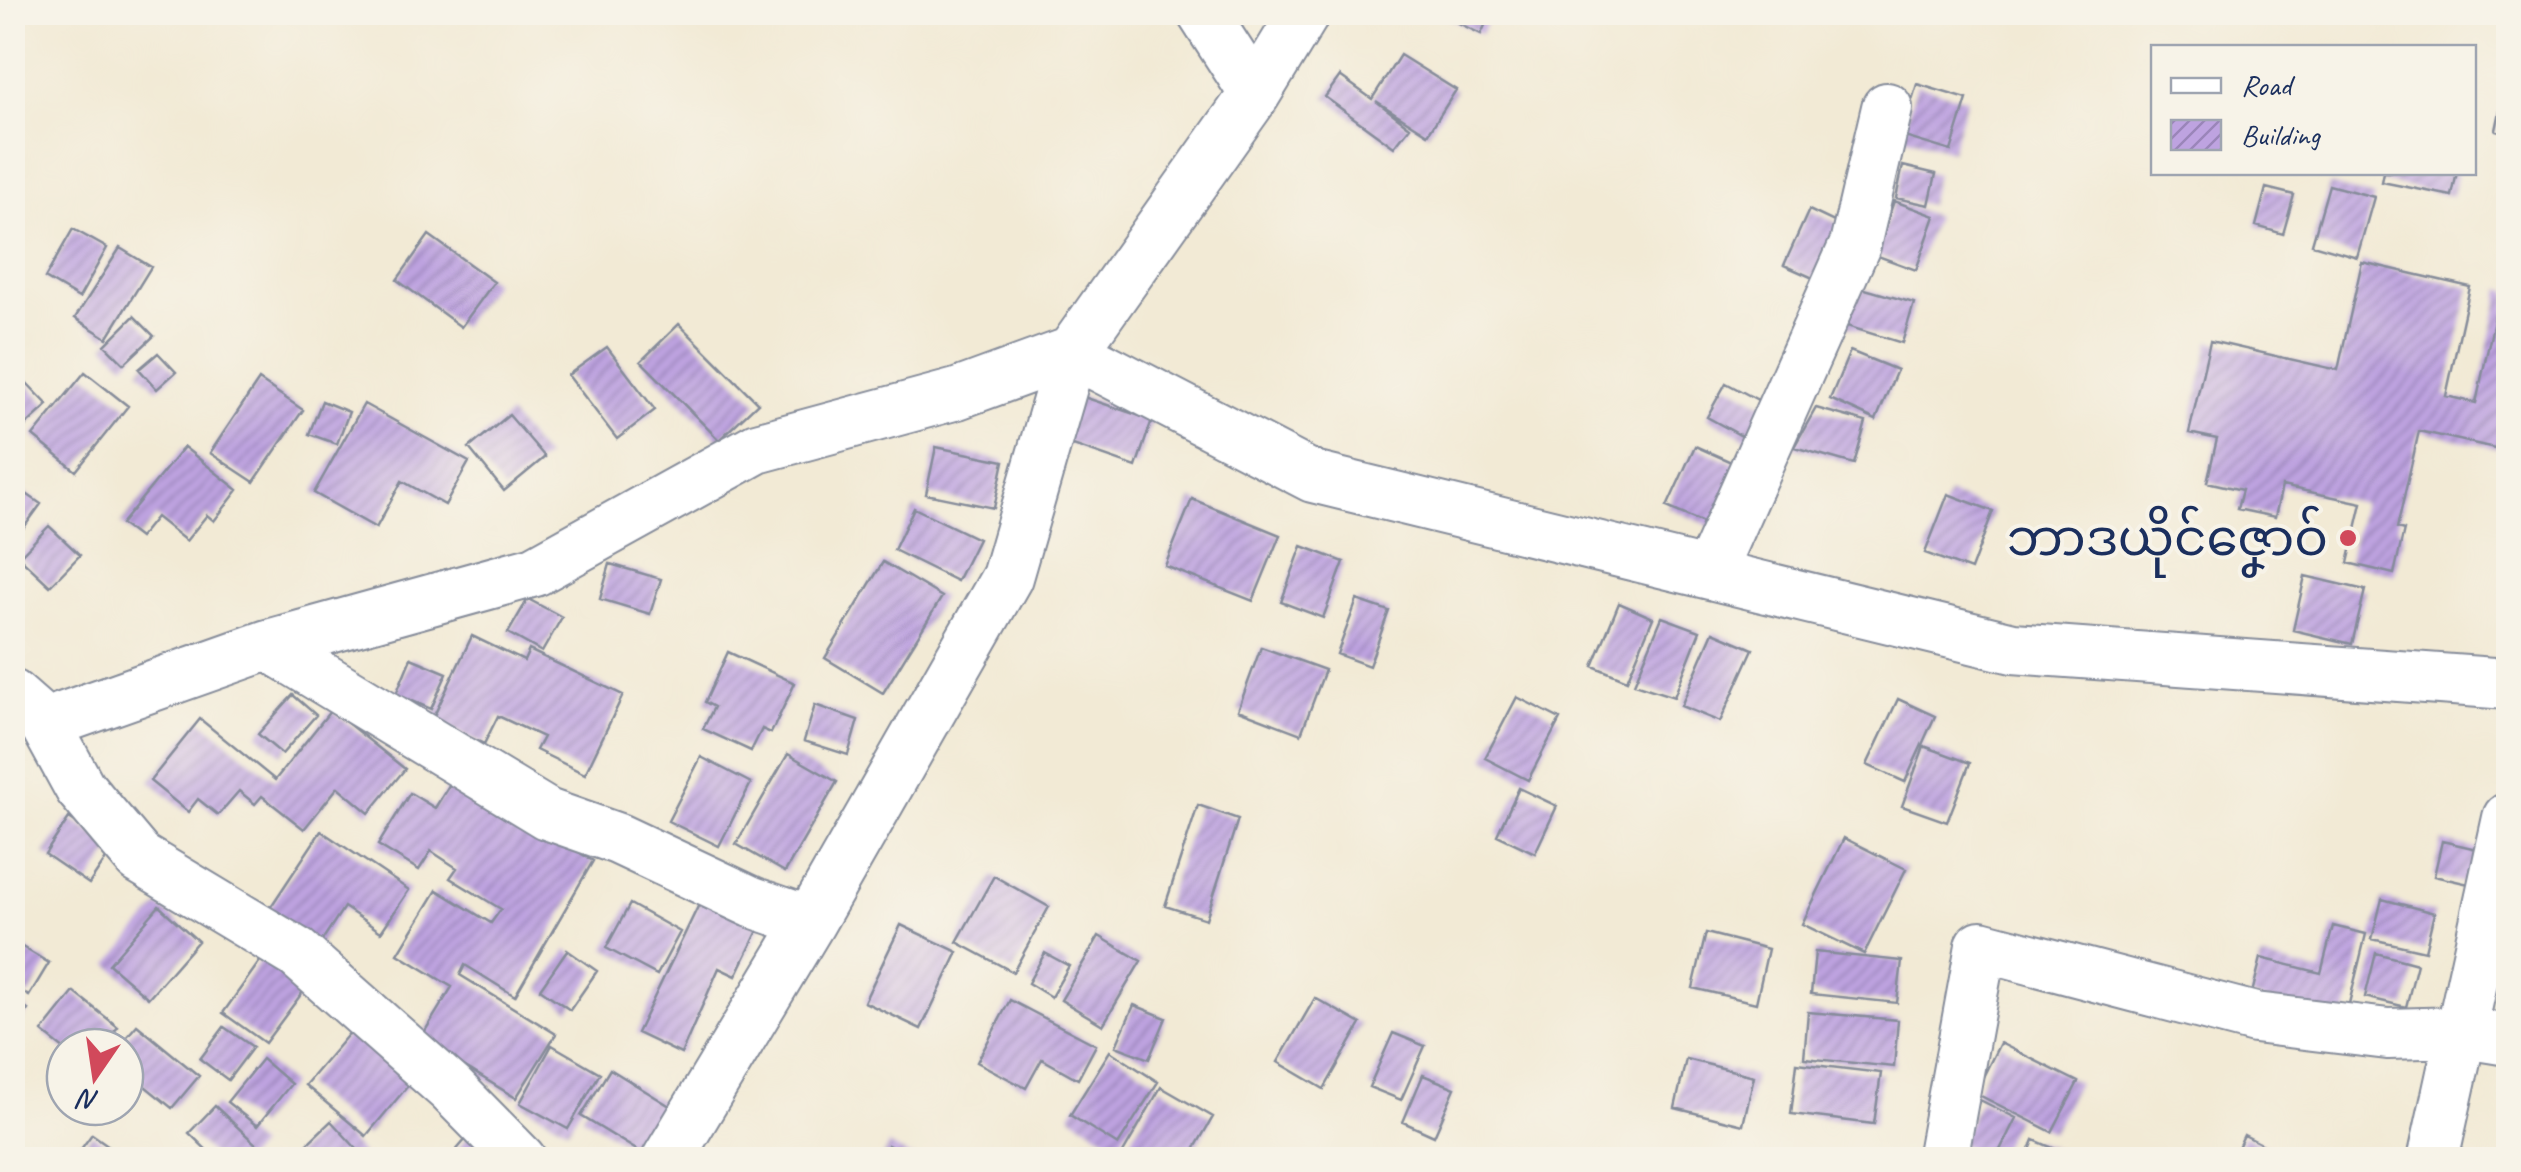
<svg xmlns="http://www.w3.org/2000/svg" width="2521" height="1172" viewBox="0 0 2521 1172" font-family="Caveat,'Noto Sans Myanmar',sans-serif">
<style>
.building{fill:url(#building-hatch)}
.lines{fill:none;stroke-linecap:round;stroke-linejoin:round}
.street-casing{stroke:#868c9a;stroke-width:54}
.street{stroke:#fff;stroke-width:50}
.poi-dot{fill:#d1495b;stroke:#f7f3e8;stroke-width:4}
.labels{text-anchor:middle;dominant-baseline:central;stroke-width:8;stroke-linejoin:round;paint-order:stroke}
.poi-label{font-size:50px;fill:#1b2f5e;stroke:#f7f3e8;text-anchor:end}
</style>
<defs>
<pattern id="building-hatch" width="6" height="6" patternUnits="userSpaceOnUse" patternTransform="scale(2.5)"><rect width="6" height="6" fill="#bea3e0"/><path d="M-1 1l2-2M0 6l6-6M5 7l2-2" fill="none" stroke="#9a85b9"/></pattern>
</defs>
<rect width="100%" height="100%" fill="#f7f3e8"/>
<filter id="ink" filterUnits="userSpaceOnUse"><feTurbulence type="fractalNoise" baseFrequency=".01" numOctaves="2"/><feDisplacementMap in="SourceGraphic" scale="20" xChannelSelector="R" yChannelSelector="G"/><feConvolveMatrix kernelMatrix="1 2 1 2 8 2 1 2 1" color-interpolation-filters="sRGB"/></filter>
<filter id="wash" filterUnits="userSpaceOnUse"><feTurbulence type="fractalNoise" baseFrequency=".0048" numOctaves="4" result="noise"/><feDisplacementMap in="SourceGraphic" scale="40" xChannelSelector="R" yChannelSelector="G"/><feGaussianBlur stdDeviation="2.25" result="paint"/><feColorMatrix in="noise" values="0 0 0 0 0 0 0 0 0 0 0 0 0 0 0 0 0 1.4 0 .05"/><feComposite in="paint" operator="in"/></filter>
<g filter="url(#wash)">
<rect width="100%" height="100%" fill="#f2ead5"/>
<g id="blocks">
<!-- building -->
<path class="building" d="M1436,12H1491L1481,34Z
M1400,55L1456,90L1428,134L1376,101L1410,127L1394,147L1325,97L1340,76L1372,99Z
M1917,84L1967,99L1951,151L1901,136Z
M2502,102L2508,103V133L2496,130Z
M1903,166L1936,174L1929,205L1896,198Z
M2384,172H2457L2452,196L2382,182Z
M2329,185L2374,197L2357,257L2312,244Z
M2266,188L2294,195L2283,234L2256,226Z
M1894,201L1935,216L1916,270L1875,255Z
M1809,210L1847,228L1822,282L1784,265Z
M73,229L107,248L79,298L45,278Z
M429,235L494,282L461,327L397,280Z
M120,248L151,267L107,338L75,318Z
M2362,262L2470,287L2446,396L2476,403L2501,289L2508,291V451L2419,431L2397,528L2404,530L2394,574L2348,563L2362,503L2282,486L2275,517L2237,509L2242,490L2207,482L2217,439L2189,433L2210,341L2338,370Z
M1851,285L1914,303L1902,343L1840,324Z
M134,316L154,336L124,364L105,345Z
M679,324L758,403L719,440L641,361Z
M607,347L655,410L617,439L568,375Z
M1850,351L1897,370L1876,420L1830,399Z
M158,353L176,372L157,389L139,369Z
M85,372L128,406L76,471L33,436Z
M24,380L48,405L12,438V391Z
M259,380L303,410L254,482L210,453Z
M1726,383L1769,406L1749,440L1707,417Z
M1066,391L1152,420L1136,467L1050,437Z
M322,401L349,412L337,444L309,434Z
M364,404L469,462L445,505L402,481L376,528L314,493Z
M1816,408L1866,422L1854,464L1794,447Z
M509,415L545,457L504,491L469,448Z
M1695,446L1747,469L1719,530L1667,507Z
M184,447L238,490L214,521L207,515L186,541L156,517L139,538L121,524Z
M936,447L1004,461L994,508L926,494Z
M12,484L41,504L12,544Z
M1948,494L1993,511L1971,570L1925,553Z
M1192,499L1280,535L1253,601L1165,566Z
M914,508L978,539L957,581L894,550Z
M49,526L80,555L50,586L19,557Z
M1302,546L1344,562L1323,618L1281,602Z
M883,562L942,597L883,693L825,658Z
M610,564L661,579L650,614L600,599Z
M2305,576L2365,590L2352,644L2293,630Z
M528,599L562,617L542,652L508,633Z
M1357,600L1389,611L1369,666L1337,654Z
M1619,603L1653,618L1627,680L1593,666Z
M1662,617L1700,631L1674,697L1634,684Z
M1713,632L1753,649L1720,722L1681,706Z
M472,636L524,661L529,650L623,695L585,774L536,750L543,737L498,716L484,744L432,720Z
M1261,647L1325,670L1301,734L1238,710Z
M728,652L795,683L771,733L762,729L751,751L703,729L714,707L705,702Z
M411,658L447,673L431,709L396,694Z
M293,695L316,715L282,754L258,734Z
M1517,697L1560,719L1528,780L1485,758Z
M1898,699L1935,716L1905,782L1867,765Z
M815,705L858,720L848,755L804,741Z
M331,710L405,769L369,813L338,787L304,829L262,796L255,804L239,791L218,815L198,799L188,812L150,781L200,719L275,780Z
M1924,746L1970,763L1947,822L1902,806Z
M469,753L497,802L593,861L515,996L465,965L460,975L556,1034L516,1098L420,1039L452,987L398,954L437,890L491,923L501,909L450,878L457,868L431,851L419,870L378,845L410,793L435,808Z
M788,754L837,782L785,872L736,844Z
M701,757L751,783L719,846L668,821Z
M1519,788L1557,806L1535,853L1497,835Z
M1198,805L1238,819L1206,919L1165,906Z
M69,818L114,847L89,884L45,854Z
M321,831L409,890L381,932L344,907L317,948L266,914Z
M1844,838L1906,869L1864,954L1802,924Z
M2442,841L2481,850L2473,885L2434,876Z
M994,876L1049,907L1013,972L957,942Z
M705,892L763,920L736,976L719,968L681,1054L637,1033Z
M2382,899L2434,913L2425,951L2372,939Z
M630,904L680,932L657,975L606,948Z
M159,906L198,941L148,998L109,964Z
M901,925L958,952L921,1029L864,1002Z
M2333,926L2366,934L2345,1020L2251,997L2261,958L2321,973Z
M1706,933L1768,949L1756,1003L1693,988Z
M1099,936L1141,961L1103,1025L1061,1000Z
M12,941L49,963L29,996L12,986Z
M567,950L597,971L570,1010L540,989Z
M1815,952L1902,961L1897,1003L1811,994Z
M1045,953L1069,966L1051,997L1028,983Z
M2376,953L2417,964L2406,1007L2365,997Z
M265,954L308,985L265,1043L223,1013Z
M74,992L118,1027L102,1047L65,1050L42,1032Z
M1315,998L1361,1024L1324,1089L1278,1062Z
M12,1000L28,1010L12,1036Z
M1010,1000L1096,1045L1078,1079L1042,1059L1026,1088L977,1062Z
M1134,1005L1166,1018L1149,1059L1116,1046Z
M1808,1012L1898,1020L1894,1067L1804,1058Z
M137,1025L199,1076L172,1108L125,1070V1047H118Z
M224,1027L253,1047L228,1080L200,1059Z
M352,1030L412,1081L366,1136L305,1085Z
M1393,1033L1425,1046L1401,1100L1369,1087Z
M2000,1043L2078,1082L2052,1132L1975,1093Z
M552,1045L600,1073L568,1129L520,1103Z
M1110,1051L1158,1082L1118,1145L1070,1115Z
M262,1059L291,1084L257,1126L227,1102Z
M1686,1059L1754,1076L1743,1125L1675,1108Z
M1797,1063L1881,1073L1874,1124L1791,1114Z
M610,1069L681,1113L653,1160L581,1116Z
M1423,1075L1455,1088L1434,1136L1403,1122Z
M1161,1087L1213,1117L1188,1160H1119Z
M1980,1100L2016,1118L1995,1160L1958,1143Z
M215,1106L258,1146L245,1160H217L189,1133Z
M331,1121L367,1160H290Z
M472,1132L502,1160H448Z
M92,1134L129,1160H73Z
M2244,1135L2293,1160H2232Z
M2034,1140L2079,1159V1160H2026Z
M888,1145L918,1160H882Z"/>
</g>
</g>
<g filter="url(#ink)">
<use href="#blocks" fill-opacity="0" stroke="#868c9a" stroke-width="2.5"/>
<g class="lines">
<!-- street casing -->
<g class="street-casing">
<path id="street" d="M1202,12L1255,94
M1709,573L1855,245L1887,108
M268,645L547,814L618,839L752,902L810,922
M12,695L45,724L268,645L535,571L757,448L957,394L1072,352L1313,477L2013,648L2508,684
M45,724L80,788L139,858L297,953L451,1089L521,1160
M667,1160L810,922L1007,577L1072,352L1255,94L1305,12
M1942,1160L1981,946L2255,1018L2388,1034L2459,1032L2508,1040
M2433,1160L2508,818"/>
</g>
<!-- street -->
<use href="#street" class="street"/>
</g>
</g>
<!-- markers -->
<circle class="poi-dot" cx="2348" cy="538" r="10"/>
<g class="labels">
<!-- poi labels -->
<g class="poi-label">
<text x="2328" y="538">ဘာဒယိုင်ဇၞောဝ်</text>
</g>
</g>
<!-- margin -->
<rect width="2521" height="1172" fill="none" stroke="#f7f3e8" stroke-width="50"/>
<!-- legend -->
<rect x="2151" y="45" width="325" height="130" fill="#f7f3e8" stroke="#9fa5b1" stroke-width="2.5"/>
<rect x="2171" y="78" width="50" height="15" fill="#ffffff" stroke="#9fa5b1" stroke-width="2.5"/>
<text x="2241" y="95" font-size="30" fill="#1b2f5e">Road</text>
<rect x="2171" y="120" width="50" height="30" fill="url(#building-hatch)" stroke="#9fa5b1" stroke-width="2.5"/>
<text x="2241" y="145" font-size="30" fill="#1b2f5e">Building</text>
<!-- north arrow -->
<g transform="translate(95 1077) rotate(193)"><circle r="48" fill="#f7f3e8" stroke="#9fa5b1" stroke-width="2.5"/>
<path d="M0-8L18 38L0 25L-18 38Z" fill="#d1495b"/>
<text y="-15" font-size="28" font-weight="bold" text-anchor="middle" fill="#1b2f5e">N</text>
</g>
</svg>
